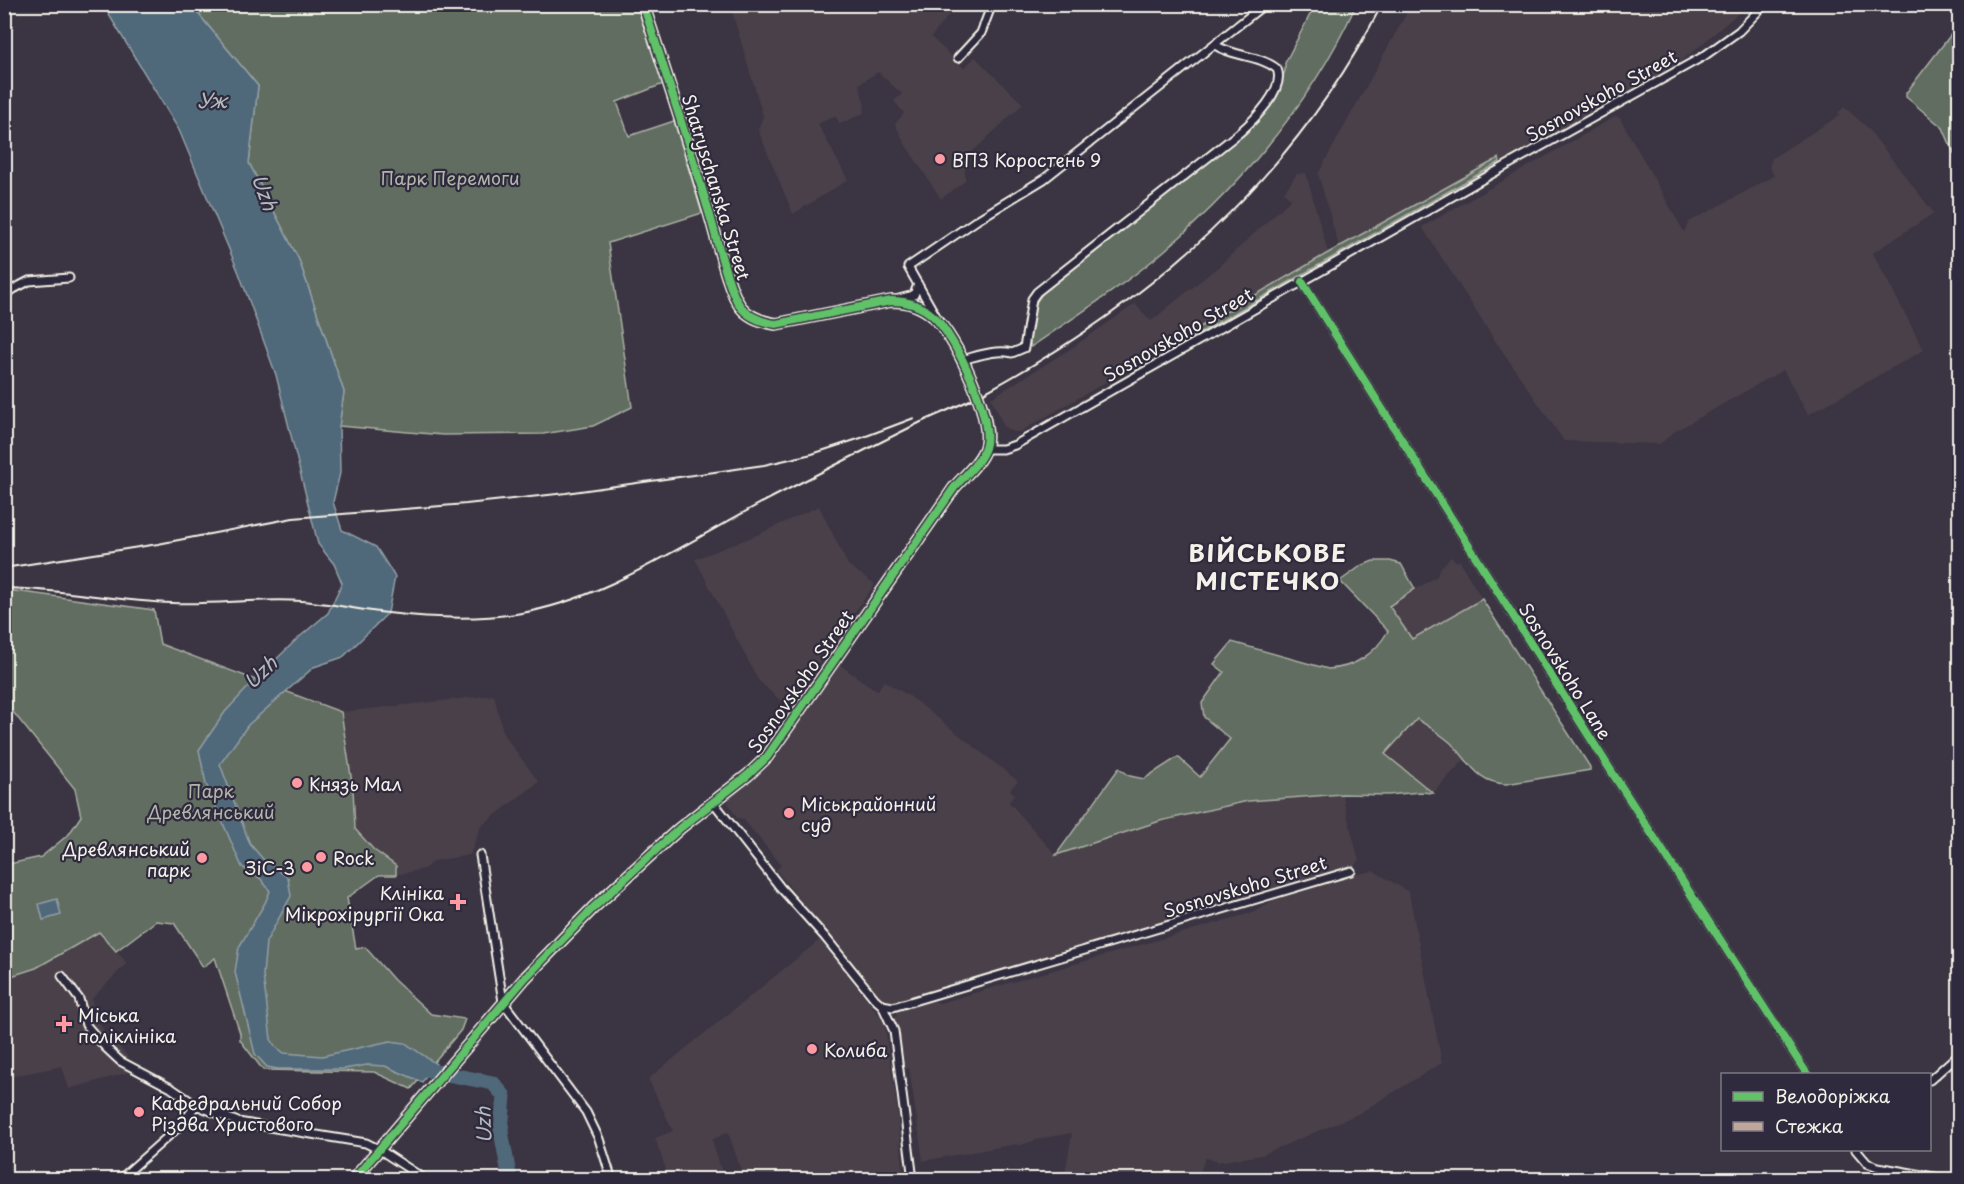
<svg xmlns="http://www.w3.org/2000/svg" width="1964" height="1184" viewBox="0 0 1964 1184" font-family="'Playpen Sans',sans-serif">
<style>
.built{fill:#494049}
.green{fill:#616d61;stroke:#aaafa4;stroke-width:1.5}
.water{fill:#50687a;stroke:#929fa6;stroke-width:1.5}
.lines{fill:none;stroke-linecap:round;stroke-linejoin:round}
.river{stroke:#50687a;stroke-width:15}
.minor-casing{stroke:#f4f1e8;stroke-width:11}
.tertiary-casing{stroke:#f4f1e8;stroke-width:14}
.minor{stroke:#2f2a3d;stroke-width:7}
.tertiary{stroke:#2f2a3d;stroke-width:9}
.rail{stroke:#f4f1e8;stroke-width:2}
.quiet{stroke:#c0a59a;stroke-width:6;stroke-dasharray:12 6;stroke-linecap:butt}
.cycleway-casing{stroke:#2f2a3d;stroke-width:11}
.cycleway{stroke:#61c268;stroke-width:8}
.poi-dot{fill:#ff9aa2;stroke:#2f2a3d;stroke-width:2}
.labels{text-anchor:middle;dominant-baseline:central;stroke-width:4.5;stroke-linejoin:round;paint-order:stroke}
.street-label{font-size:18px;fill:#f4f1e8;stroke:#2f2a3d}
.poi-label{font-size:18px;fill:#f4f1e8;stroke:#2f2a3d;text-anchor:start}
.park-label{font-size:18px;fill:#b2b6ab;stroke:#2f2a3d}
.water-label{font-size:20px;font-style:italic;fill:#b2babc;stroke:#2f2a3d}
.district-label{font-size:24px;font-weight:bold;letter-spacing:1.5px;fill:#f4f1e8;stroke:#2f2a3d}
</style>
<rect width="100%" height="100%" fill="#3b3442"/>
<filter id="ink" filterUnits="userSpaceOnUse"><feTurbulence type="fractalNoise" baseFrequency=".0167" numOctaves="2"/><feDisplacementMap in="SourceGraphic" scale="12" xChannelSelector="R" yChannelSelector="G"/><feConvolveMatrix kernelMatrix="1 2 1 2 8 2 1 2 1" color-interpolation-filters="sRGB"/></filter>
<g filter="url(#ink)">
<!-- built -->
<path class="built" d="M730,5H957L931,37L964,68L975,57L1023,104L965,159V181L941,199L905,144L895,124L904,113L894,101L902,94L878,72L859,84L865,106L864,113L840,124L835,116L818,124L848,180L793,214L758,130L763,116Z
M1411,5H1748L1683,60L1630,92L1515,155L1500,162L1498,159L1339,247L1318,174Z
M1844,107L1866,126L1934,213L1873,253L1924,350L1808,415L1783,370L1674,432L1660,444L1564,441L1494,339L1422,227L1616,116L1620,118L1684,232L1689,222L1774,176L1769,167L1772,158L1840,115L1838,113Z
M1306,173L1328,253L1037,422L1020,432H1013L1004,427L991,398L1067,351L1135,304L1151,321L1220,265L1291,199L1284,192L1297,174Z
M819,506L848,565L875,584L787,707L758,680L695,559L757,535Z
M1451,557L1457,562L1459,560L1482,599L1412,640L1389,606L1437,576L1439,569Z
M840,665L877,691L884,681L911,697L1018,781L1010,790L1015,794L1009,802L1056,855L1160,821L1248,801L1342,794L1359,861L1355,865L1239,901L897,1001H888L880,996L871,987L827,933L776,870L781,865L743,819L737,818L728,803L731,796L776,759L797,724Z
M494,695L504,735L539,782L481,826L470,855L434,861L424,869L396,875V866L374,850L355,829L353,789L341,712Z
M1417,718L1454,747L1464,760L1433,793L1385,754Z
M1374,871L1409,892L1442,1063L1358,1114L1262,1155L1217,1162L1216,1160L1205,1158L1198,1179H1064L1072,1133L1043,1138L1018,1146L1017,1144L923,1161L909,1068L901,1070L894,1020L898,1011L933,1001L940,1003L1254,912L1280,896L1352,875Z
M99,932L127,963L92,999L94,1014L105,1033L111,1035L132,1063L130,1072L69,1089L62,1066L5,1078V978L36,968Z
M822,938L850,978L884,1021L897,1106L904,1179H841L840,1175L827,1180L744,1179L728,1132L712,1140L724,1179H669L655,1138L673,1131L648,1079Z"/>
<!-- green -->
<path class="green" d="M191,5H639L663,84L617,102L629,136L674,121L702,213L608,243L632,407L593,426L543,434L443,435L339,426L344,392L299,260L249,163L258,86Z
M1315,5H1356C1313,100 1243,183 1164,251C1123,286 1076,316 1031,347C1024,330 1031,307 1042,294L1244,132L1274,96L1285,71V63Z
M1959,24V159L1954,153L1943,128L1906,97V93Z
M1499,158L1500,162L1187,340L1184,342L1179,339L1328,253Z
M1373,561H1390L1401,564L1415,589L1389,606L1412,639L1482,599L1590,767V770L1506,784C1479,783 1471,765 1455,747C1444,736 1429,727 1417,719L1385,754L1433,793L1420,792L1388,795L1342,794L1248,801L1160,821L1056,855L1119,768L1130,776L1144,779L1178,757L1200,777L1230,739L1204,717L1202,703L1224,672L1214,664L1232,642L1328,669C1354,668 1375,654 1388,631L1340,581L1361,566Z
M15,591L154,610L160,644L341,712L353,789L355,829L374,850L396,866V875H379L347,898L356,949L365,947L394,980L431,1014L465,1019L461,1030L411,1089L374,1072L263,1070L240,1040V1033L215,958L203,967L174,923L156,921L116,951L99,932L36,968L5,978L4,865L41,857L69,834L81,816L75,789L5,702V592Z"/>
<!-- water -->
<path class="water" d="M103,5H191L258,86L249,163L299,260L344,392L339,426L340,473L333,502L342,530L376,547L395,577L388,613L343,657L314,667L248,725L220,764L250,844L263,859L288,878L291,896L266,942L263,975L271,1039L275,1046L284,1053L322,1056L390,1041L405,1043L436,1064L422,1082L385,1066L367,1065L344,1069H278L267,1067L255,1054L235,972L239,947L265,903L270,891L261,879L242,867L206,784L199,750L225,712L255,680L297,639L328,613L342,583L334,564L318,544L276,375L239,273L179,130Z
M57,899L61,915L43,920L39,904Z"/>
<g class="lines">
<!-- river -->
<path class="river" d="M413,1063L426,1070L493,1083L504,1096L501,1131L510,1180"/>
<!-- minor casing -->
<g class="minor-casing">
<path id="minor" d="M1939,4L1942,7L1945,4
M958,58L981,33L992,4
M1302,282L1615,777L1807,1074
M4,294L29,281L69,278
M899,299L914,295L918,284
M937,318L908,267L977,220L1044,179L1265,4
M961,360C978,356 996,349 1012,353L1024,348L1032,299L1037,292L1239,133C1253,121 1286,89 1277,69C1260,55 1234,57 1215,45
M985,449H1003L1015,445L1511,163L1704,56L1739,31L1765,4
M714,803L780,887L825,937L875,999L882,1005L893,1007L1351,871
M480,855L503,1002L586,1112L599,1139L612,1180
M62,976L79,999L86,1025L105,1047L120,1061L171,1088L196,1105L238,1122L366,1143L380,1150L426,1180
M882,1005L894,1031L913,1180
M1930,1080L1960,1053
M1856,1150L1867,1163L1878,1167L1950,1180
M119,1180L182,1124L196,1105"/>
</g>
<!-- tertiary casing -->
<g class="tertiary-casing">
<path id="tertiary" d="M353,1180L525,978L593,908L646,859L680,828L748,775L767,757L954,488C964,476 980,463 985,448C995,420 955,335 933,316C921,305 906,301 891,301L776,324C762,322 749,318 740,306C727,288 715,229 707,206C687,138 665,71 643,4"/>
</g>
<!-- minor -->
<use href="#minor" class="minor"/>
<!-- tertiary -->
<use href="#tertiary" class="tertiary"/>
<!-- rail -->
<path class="rail" d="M4,568L158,544L293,518L466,504L566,493L764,465L812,454L861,438L914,418
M4,588C61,589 116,601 172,603C215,605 258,598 301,601C330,603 359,610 388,613C430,618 474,620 516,614C607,600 690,539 771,498C821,472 871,447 921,422C941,413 961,405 980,395C1148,305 1295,177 1382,4"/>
<!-- quiet -->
<path class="quiet" d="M1939,4L1942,7L1945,4"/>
<!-- cycleway casing -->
<g class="cycleway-casing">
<path id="cycleway" d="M1302,282L1615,777L1807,1074
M353,1180L525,978L593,908L646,859L680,828L748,775L767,757L954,488C964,476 980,463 985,448C995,420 955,335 933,316C921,305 906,301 891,301L776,324C762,322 749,318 740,306C727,288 715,229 707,206C687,138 665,71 643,4"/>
</g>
<!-- cycleway -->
<use href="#cycleway" class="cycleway"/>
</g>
</g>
<!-- markers -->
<g class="poi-dot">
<circle cx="940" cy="159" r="6"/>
<circle cx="297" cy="783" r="6"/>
<circle cx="789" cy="813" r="6"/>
<circle cx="321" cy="857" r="6"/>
<circle cx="202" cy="858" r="6"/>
<circle cx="307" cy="867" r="6"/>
<path d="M455 893h6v6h6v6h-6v6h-6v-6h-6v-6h6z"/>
<path d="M61 1015h6v6h6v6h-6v6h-6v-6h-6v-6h6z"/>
<circle cx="812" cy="1049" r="6"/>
<circle cx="139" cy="1112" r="6"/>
</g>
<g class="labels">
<!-- street labels -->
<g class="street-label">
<text transform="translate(1601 95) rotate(-29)">Sosnovskoho Street</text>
<text transform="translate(717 187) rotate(73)">Shatryschanska Street</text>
<text transform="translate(1178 334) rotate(-30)">Sosnovskoho Street</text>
<text transform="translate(1566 671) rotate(58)">Sosnovskoho Lane</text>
<text transform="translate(800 681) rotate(-55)">Sosnovskoho Street</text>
<text transform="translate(1245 886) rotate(-17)">Sosnovskoho Street</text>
</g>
<!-- poi labels -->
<g class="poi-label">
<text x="952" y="159">ВПЗ Коростень 9</text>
<text x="309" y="783">Князь Мал</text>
<text x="801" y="803">Міськрайонний<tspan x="801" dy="21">суд</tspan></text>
<text x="190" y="848" text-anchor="end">Древлянський<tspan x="190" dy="21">парк</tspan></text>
<text x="333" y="857">Rock</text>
<text x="295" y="867" text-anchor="end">ЗіС-3</text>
<text x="444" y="892" text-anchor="end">Клініка<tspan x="444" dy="21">Мікрохірургії Ока</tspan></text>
<text x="78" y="1014">Міська<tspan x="78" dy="21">поліклініка</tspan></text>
<text x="824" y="1049">Колиба</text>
<text x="151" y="1102">Кафедральний Собор<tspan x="151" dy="21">Різдва Христового</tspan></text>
</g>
<!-- park labels -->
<g class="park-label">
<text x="450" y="177">Парк Перемоги</text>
<text x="211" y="790">Парк<tspan x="211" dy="21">Древлянський</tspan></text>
</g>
<!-- water labels -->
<g class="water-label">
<text x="212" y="100">Уж</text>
<text transform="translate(265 192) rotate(70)">Uzh</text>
<text transform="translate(260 672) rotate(-44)">Uzh</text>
<text transform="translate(483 1125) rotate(-92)">Uzh</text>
</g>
<!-- district labels -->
<g class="district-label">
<text x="1268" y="552">ВІЙСЬКОВЕ<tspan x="1268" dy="28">МІСТЕЧКО</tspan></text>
</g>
</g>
<!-- margin -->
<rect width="1964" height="1184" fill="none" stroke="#2f2a3d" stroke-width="24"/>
<rect x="12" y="12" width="1940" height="1160" fill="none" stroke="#f4f1e8" stroke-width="2" filter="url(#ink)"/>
<!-- legend -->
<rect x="1721" y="1073" width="210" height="78" fill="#2f2a3d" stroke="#7e7a81" stroke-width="1.5"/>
<rect x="1733" y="1092" width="30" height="9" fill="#61c268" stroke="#7e7a81" stroke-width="1.5"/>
<text x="1775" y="1103" font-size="18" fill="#f4f1e8">Велодоріжка</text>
<rect x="1733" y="1122" width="30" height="9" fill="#c0a59a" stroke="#7e7a81" stroke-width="1.5"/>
<text x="1775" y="1133" font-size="18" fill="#f4f1e8">Стежка</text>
</svg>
